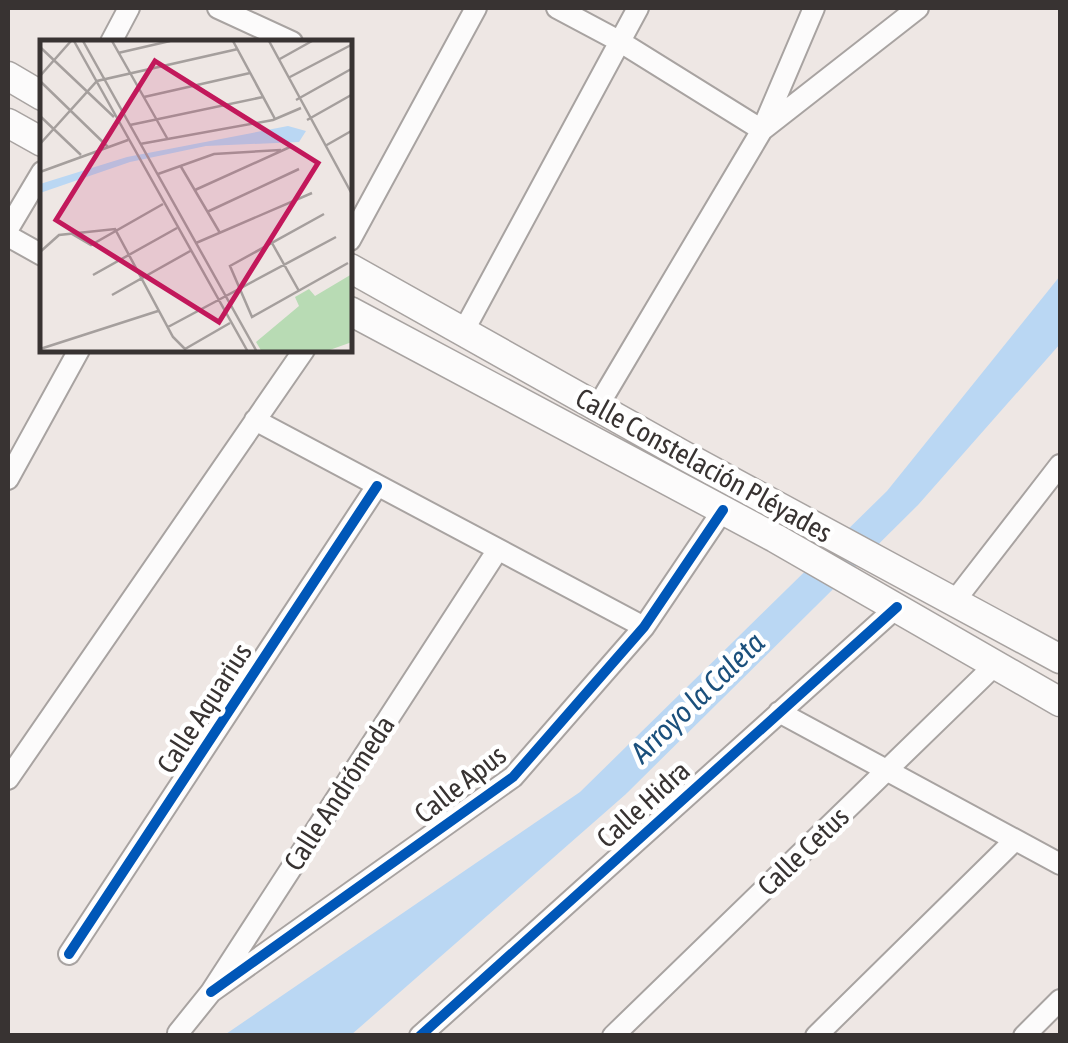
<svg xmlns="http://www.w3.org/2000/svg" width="1068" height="1043" viewBox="0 0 1068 1043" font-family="'Asap Condensed',sans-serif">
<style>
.water{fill:#bad7f3}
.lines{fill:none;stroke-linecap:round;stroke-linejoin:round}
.street-casing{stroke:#a8a3a1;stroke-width:24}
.secondary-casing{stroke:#a8a3a1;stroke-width:31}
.street{stroke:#fcfbfb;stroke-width:20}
.secondary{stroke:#fcfbfb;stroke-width:28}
.cycleway-casing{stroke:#fff;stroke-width:16}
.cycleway{stroke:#0057b8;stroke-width:10}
.labels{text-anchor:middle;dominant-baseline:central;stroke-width:9;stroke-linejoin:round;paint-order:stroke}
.street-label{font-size:28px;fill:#383332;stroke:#fff}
.water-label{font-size:30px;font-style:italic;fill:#1b507c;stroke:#fff}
.inset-road{fill:none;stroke:#a59f9d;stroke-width:2.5}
.view{fill:#c2185b;fill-opacity:0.15;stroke:#c2185b;stroke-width:5}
.inset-edge{fill:none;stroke:#383332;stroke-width:5}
</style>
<rect width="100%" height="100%" fill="#eee7e4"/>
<!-- water -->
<path class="water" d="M1060,276V344L918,505L626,794L351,1035L223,1036L580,792L887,491Z"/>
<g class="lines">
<!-- street casing -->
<g class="street-casing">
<path id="street" d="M218,8L292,42
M557,8L619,41L762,130L918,8
M111,42L129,8
M8,229L42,172
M8,236L42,255
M350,240L476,8
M463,332L638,8
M598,406L762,130L814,8
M255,420L644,627
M8,479L79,350
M953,603L1060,465
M779,712L1060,864
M8,779L304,350
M69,954L377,486
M211,992L513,777L644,627L723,510
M178,1033L211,992L497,551
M420,1036L897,607
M613,1036L994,666
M816,1036L1015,840
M1024,1036L1060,1000"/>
</g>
<!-- secondary casing -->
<g class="secondary-casing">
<path id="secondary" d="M8,76L42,96
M8,123L42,142
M350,268L683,455L1060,659
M350,311L775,538L1060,702"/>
</g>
<!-- street -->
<use href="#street" class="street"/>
<!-- secondary -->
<use href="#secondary" class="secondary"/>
<!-- cycleway casing -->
<g class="cycleway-casing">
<path id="cycleway" d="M69,954L377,486
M211,992L513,777L644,627L723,510
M420,1036L897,607"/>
</g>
<!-- cycleway -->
<use href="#cycleway" class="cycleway"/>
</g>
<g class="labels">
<!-- street labels -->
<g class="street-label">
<text transform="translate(704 465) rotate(29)">Calle Constelación Pléyades</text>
<text transform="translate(204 708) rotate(-57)">Calle Aquarius</text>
<text transform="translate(460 784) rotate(-38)">Calle Apus</text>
<text transform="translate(339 793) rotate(-57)">Calle Andrómeda</text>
<text transform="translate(643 804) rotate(-42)">Calle Hidra</text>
<text transform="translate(803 851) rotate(-44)">Calle Cetus</text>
</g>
<!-- water labels -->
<g class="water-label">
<text transform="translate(697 697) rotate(-44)">Arroyo la Caleta</text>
</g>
</g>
<!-- overview -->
<g transform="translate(40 40)">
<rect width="312" height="312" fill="#eee7e4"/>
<path d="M312,234V302L284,312H222L216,302L259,266L255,257L269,249L275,256Z" fill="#b8dbb4"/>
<path d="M248,86L266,91L259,102L166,106L90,122L0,153V144L87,117Z" fill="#bad7f3"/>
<path class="inset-road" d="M34,1L208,312M43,1L217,312M72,1L127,98M193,1L235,79M229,1L313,156M0,7L74,77M78,13L130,1M238,20L272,1M0,36L31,1M248,38L313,4M0,41L68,107M104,57L210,33M256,60L313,28M0,76L41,115M267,80L313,54M90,85L223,57M0,104L57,41L198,9M100,104L233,80L261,68M285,106L313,90M140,125L180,193M0,132L88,100M118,134L174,114L241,110M155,150L250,107M167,172L259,129M284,174L190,226L212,277L308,223M32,194L51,205L123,164M156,203L272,153M232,203L259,251M0,212L19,195L75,189L133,297L148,312M53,235L137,188M72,255L152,210M128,287L296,197M0,309L118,271M145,309L190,283"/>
<path class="view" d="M115,21L278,123L179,282L16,180Z"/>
<rect width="312" height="312" class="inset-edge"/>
</g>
<!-- border -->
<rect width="1068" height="1043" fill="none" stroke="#383332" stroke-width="20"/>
</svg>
